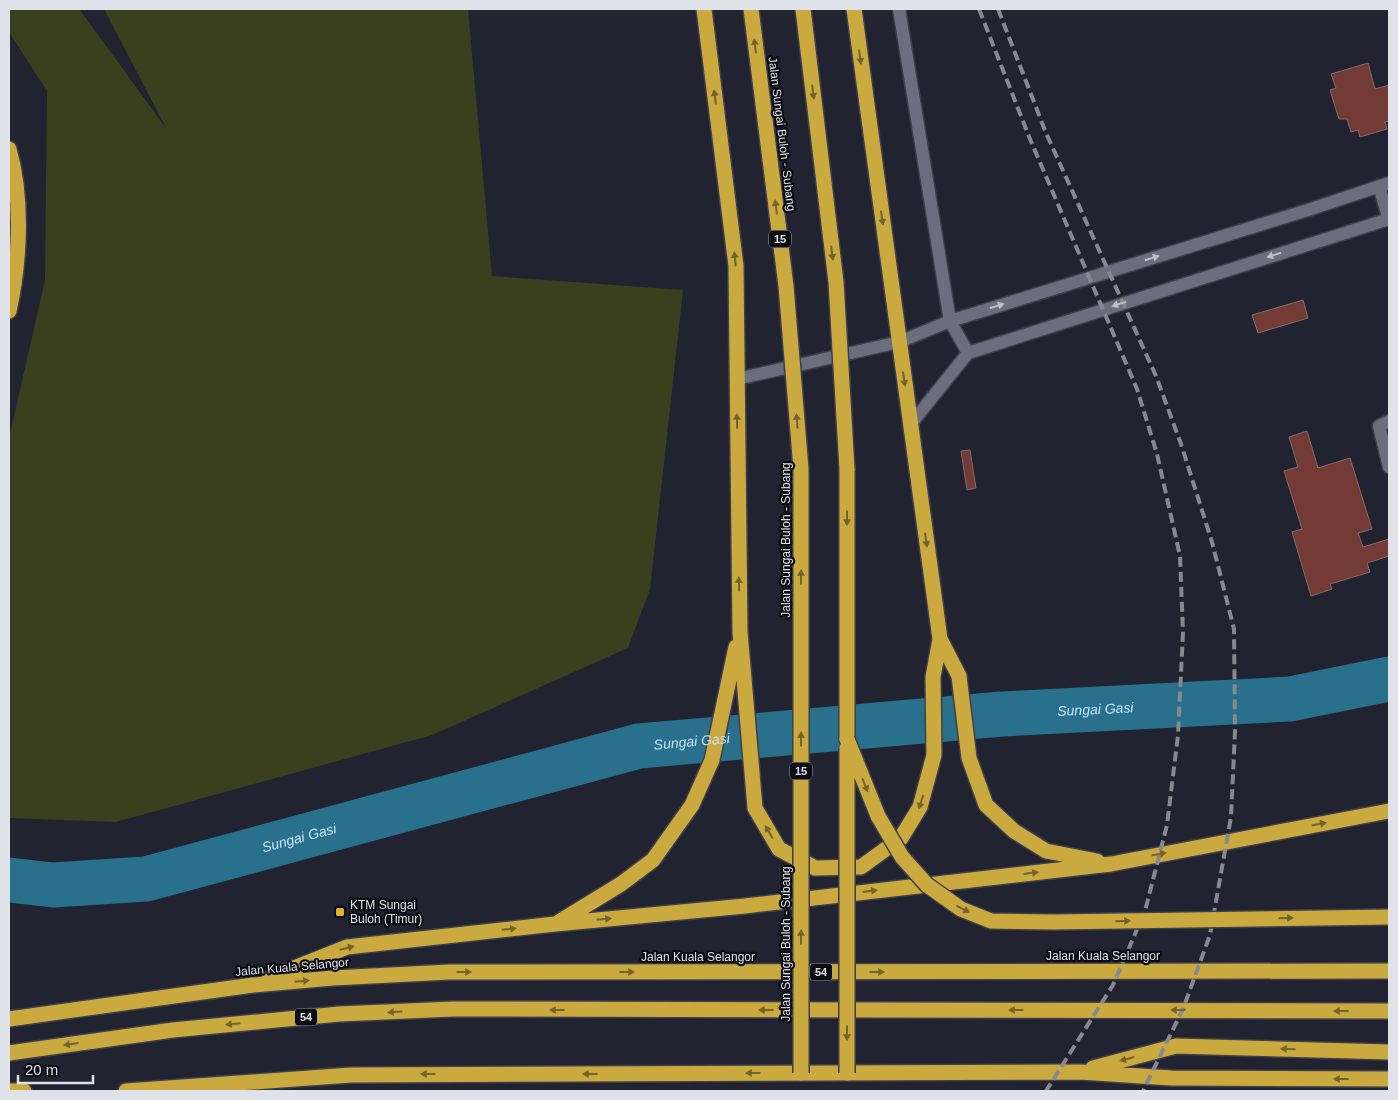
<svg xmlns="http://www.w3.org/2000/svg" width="1398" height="1100" viewBox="0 0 1398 1100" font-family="Helvetica,sans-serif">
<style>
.green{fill:#3a401d}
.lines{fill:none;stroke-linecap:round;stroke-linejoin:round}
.river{stroke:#29708c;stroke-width:45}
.building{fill:#743a35;stroke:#816e6c}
.minor-casing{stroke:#3e3f4a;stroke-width:15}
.highway-casing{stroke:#3e3f4a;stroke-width:18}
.minor{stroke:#6b6e7d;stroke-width:12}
.highway{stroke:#caaa3f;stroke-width:15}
.rail{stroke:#868892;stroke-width:4;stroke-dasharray:10 5;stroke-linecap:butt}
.highway-bridge-casing{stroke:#3e3f4a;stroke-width:18;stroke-linecap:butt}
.highway-bridge{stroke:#caaa3f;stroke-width:15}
.oneway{fill:#74632b}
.oneway2{fill:#bdbfc9}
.poi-dot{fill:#e2af34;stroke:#0c0d13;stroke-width:2}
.labels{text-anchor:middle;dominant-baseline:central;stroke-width:4.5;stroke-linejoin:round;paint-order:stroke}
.shield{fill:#0c0d13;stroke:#a0a2aa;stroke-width:1}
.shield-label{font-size:11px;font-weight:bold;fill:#e0e2ea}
.street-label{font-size:12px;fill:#e0e2ea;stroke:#0c0d13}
.poi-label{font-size:12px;fill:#e0e2ea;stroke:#0c0d13;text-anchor:start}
.water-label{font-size:14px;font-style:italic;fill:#c0e4f5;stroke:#0c0d13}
</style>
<rect width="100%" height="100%" fill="#212330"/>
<!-- green -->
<path class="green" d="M9,9H79L166,128L104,9H468L492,276L683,290L650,589L628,648L432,735L116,822L9,818V438L45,280L47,91L9,32Z"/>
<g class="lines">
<!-- river -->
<path class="river" id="s1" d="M9,880L53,885L146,879L639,746L1002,714L1290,699L1389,679"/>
</g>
<!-- building -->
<path class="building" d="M1368,63L1375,89L1389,85V121L1385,122L1387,129L1360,137L1358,130L1351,132L1347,119H1339L1330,90L1336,88L1331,74Z
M1303,300L1308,318L1258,333L1252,315Z
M1307,431L1318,468L1350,458L1372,529L1358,533L1363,547L1389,539V556L1367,563L1370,572L1330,584L1332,589L1311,596L1292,532L1302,529L1284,471L1298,467L1289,437Z
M970,450L976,488L967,490L961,451Z"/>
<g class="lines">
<!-- minor casing -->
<g class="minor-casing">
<path id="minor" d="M899,9L950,321L968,353
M1379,186L1389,220
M737,379L899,342L950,321L1311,209L1389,183
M1389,421L1379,426L1389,467
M910,425L968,353L1389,219"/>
</g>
<!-- highway casing -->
<g class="highway-casing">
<path id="highway" d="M704,9L736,266L740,632L755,808L779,849L815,868L861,867L901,838L920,807L934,755L933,677L940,639L854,9
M9,149C23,197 20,262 9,311
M940,639L959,676L969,758L986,805L1014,831L1046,851L1097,861
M847,739V469
M559,922L621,884L653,860L692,805L712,760L736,647
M269,978L347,947L555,924L745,906L1111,864L1389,811
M9,1019L253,985L333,978L449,972L1389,971
M9,1053L173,1030L339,1014L453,1009L1389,1011
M1093,1068L1176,1046L1389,1052
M9,1091H24
M126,1091L351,1075L1080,1072L1171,1078L1389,1079"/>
</g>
<!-- minor -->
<use href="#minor" class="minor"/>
<!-- highway -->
<use href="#highway" class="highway"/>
<!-- rail -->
<path class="rail" d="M979,9L1030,139L1137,389L1157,454L1180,556L1183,633L1178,735L1167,825L1145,911L1113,985L1046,1091
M998,9L1046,133L1156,376L1181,444L1212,542L1234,629L1235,731L1231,817L1210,935L1183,1009L1143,1091"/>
<!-- highway-bridge casing -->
<g class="highway-bridge-casing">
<path id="highway-bridge" d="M751,9L786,286L801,469V1073
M803,9L836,282L847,469
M847,739L878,816L902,857L927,885L961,909L991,921L1054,922L1389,917
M847,748V1073"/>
</g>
<!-- highway-bridge -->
<use href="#highway-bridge" class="highway-bridge"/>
</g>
<!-- one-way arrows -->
<defs><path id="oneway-solid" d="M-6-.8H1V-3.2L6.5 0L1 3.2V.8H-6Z" transform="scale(1.25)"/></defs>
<g class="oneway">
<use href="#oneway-solid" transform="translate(755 46) rotate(-97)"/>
<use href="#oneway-solid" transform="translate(860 57) rotate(82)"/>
<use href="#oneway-solid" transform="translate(813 92) rotate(83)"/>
<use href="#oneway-solid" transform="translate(715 97) rotate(-97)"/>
<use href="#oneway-solid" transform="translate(776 207) rotate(-97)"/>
<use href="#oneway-solid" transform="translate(882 218) rotate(82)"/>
<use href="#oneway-solid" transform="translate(832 253) rotate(83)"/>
<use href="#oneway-solid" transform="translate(735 259) rotate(-96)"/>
<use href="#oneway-solid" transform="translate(904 379) rotate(82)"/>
<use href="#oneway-solid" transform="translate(737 421) rotate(-91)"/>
<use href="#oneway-solid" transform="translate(797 421) rotate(-95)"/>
<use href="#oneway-solid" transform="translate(847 518) rotate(90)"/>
<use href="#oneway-solid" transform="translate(926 540) rotate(82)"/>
<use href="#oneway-solid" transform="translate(801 577) rotate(-90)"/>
<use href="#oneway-solid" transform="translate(739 584) rotate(-91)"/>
<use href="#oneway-solid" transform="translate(801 739) rotate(-90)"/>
<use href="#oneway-solid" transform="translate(865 785) rotate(68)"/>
<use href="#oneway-solid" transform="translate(921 802) rotate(108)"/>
<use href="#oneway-solid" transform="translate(1319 824) rotate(-11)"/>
<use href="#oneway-solid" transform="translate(769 832) rotate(-120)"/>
<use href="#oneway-solid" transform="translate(1159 854) rotate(-11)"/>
<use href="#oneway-solid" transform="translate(1031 873) rotate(-7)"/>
<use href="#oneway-solid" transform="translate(870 891) rotate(-7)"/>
<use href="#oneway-solid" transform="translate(963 909) rotate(27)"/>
<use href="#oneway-solid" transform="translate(1286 918) rotate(-1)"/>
<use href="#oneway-solid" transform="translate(604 919) rotate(-5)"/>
<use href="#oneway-solid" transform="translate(1123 921) rotate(-1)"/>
<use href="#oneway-solid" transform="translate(509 929) rotate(-6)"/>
<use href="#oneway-solid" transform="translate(801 937) rotate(-90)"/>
<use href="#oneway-solid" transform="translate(347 948) rotate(-14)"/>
<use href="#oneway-solid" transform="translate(464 972)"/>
<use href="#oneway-solid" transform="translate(627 972)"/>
<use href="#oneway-solid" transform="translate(877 972)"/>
<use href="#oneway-solid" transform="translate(302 981) rotate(-5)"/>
<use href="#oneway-solid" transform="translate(557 1010) rotate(-180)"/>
<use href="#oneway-solid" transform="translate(766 1010) rotate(-180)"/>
<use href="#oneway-solid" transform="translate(1016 1010) rotate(-180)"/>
<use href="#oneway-solid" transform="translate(1178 1010) rotate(-180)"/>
<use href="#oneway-solid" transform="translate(1341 1011) rotate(-180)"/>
<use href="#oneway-solid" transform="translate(395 1012) rotate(177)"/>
<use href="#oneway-solid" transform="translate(233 1024) rotate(174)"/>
<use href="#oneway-solid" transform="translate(847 1033) rotate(90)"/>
<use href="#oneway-solid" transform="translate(71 1044) rotate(172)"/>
<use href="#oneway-solid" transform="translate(1288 1049) rotate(-178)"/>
<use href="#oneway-solid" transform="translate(1127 1059) rotate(165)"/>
<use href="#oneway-solid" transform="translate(753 1073) rotate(180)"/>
<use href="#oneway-solid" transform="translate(428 1074) rotate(180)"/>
<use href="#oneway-solid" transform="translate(590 1074) rotate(180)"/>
<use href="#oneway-solid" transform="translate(1341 1079) rotate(-180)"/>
</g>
<g class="oneway2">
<use href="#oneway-solid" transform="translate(1274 255) rotate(162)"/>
<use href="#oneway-solid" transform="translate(1152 258) rotate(-17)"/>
<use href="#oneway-solid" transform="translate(1119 304) rotate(162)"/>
<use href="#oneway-solid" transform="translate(997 306) rotate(-17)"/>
</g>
<!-- markers -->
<rect class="poi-dot" x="335" y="907" width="10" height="10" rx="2.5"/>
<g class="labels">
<!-- shield labels -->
<g class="shield">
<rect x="769" y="230.5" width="22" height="17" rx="4"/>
<rect x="790" y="762.5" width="22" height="17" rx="4"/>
<rect x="810" y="963.5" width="22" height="17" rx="4"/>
<rect x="295" y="1008.5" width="22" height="17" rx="4"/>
</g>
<g class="shield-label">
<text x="780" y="239">15</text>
<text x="801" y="771">15</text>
<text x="821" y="972">54</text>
<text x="306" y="1017">54</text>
</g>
<!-- street labels -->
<g class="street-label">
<text transform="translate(782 134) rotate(83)">Jalan Sungai Buloh - Subang</text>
<text transform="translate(786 540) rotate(-90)">Jalan Sungai Buloh - Subang</text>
<text transform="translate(786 944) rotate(-90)">Jalan Sungai Buloh - Subang</text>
<text x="1103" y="956">Jalan Kuala Selangor</text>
<text x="698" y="957">Jalan Kuala Selangor</text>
<text transform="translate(292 967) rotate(-5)">Jalan Kuala Selangor</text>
</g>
<!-- poi labels -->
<g class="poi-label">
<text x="350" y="905">KTM Sungai<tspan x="350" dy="14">Buloh (Timur)</tspan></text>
</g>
<!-- water labels -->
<g class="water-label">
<text stroke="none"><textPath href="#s1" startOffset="1106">Sungai Gasi</textPath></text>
<text stroke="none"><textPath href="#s1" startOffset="701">Sungai Gasi</textPath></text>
<text stroke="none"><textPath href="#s1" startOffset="296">Sungai Gasi</textPath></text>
</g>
</g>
<!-- border -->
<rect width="1398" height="1100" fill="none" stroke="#e0e2ea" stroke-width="20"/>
<!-- scale -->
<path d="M18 1075v8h75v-8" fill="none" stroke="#e0e2ea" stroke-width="2.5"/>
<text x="25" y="1075" font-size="15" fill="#e0e2ea" stroke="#0c0d13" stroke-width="4" paint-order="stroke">20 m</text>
</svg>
